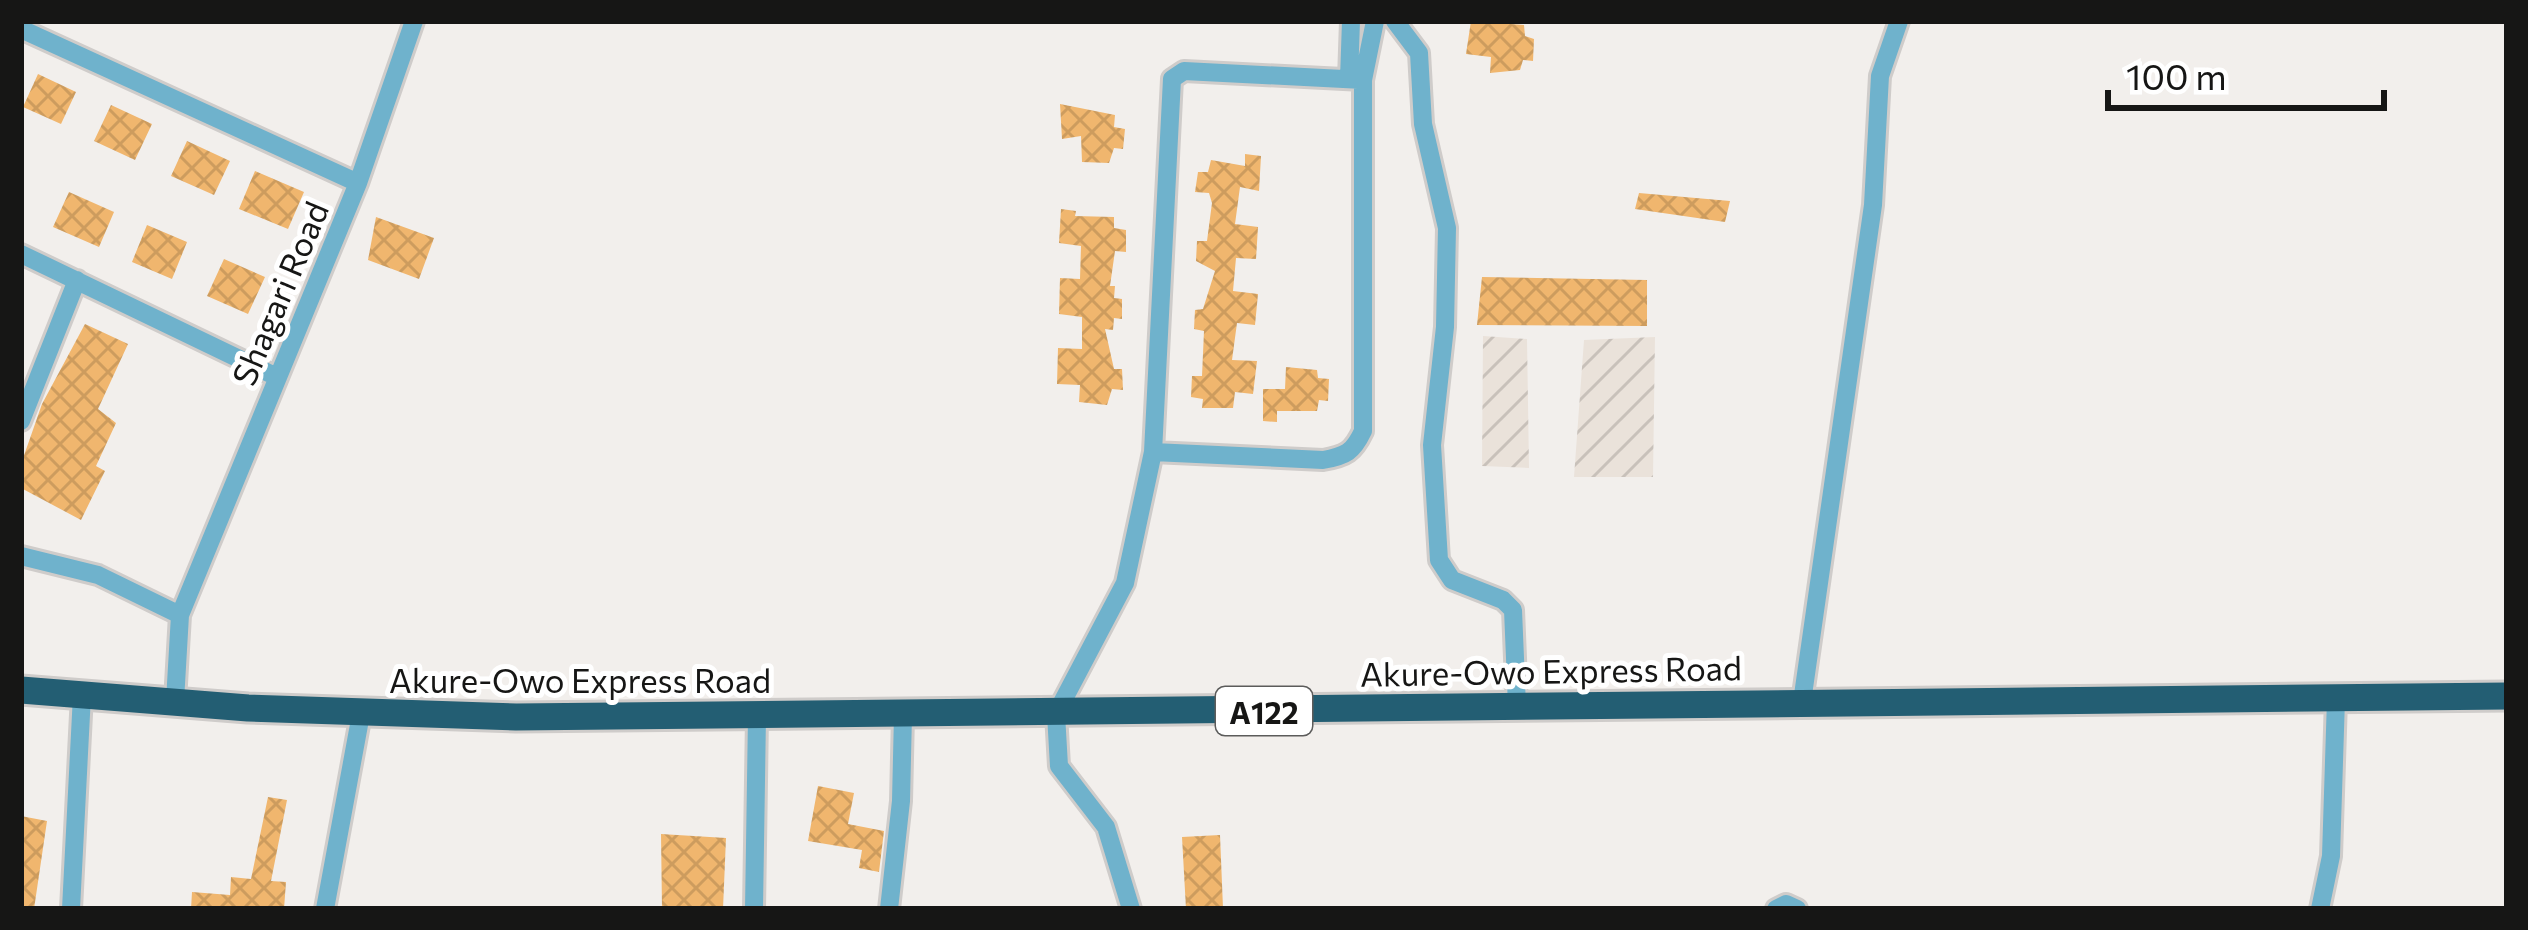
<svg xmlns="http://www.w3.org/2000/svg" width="2528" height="930" viewBox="0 0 2528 930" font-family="Commissioner,sans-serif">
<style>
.industrial{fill:url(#industrial-furrows)}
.building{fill:url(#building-cross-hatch)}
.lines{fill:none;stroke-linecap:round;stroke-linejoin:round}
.minor-casing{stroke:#cfccca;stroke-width:24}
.highway-casing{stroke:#cfccca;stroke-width:33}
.minor{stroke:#6fb2cc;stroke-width:18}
.highway{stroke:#235e73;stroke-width:27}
.labels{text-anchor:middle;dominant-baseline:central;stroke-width:10;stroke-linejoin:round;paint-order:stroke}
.shield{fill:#fff;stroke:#5c5c5b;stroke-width:3}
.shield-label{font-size:30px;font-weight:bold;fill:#161615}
.street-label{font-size:33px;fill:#161615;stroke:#fff}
</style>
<defs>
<pattern id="industrial-furrows" width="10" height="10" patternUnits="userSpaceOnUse" patternTransform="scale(3)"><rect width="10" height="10" fill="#eae2da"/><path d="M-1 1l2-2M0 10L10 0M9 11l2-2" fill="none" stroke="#c8c1ba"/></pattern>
<pattern id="building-cross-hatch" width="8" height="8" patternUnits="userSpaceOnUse" patternTransform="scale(3)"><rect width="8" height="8" fill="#f0b66e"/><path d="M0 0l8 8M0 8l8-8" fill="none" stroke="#cd9c5e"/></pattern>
</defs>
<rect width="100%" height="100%" fill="#f2efec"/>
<!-- industrial -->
<path class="industrial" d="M1483,336L1527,339L1529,468L1482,466Z
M1655,337L1653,477H1574L1584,340Z"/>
<!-- building -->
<path class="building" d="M1471,21L1524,25L1525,36L1534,39L1533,61L1523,60L1520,70L1490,73L1491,57L1466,54Z
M38,74L76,92L61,124L23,107Z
M1060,104L1115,115L1114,127L1125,129L1123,149L1114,148L1109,163L1082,162L1081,136L1062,139Z
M111,105L152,124L135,160L94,141Z
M187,141L230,161L214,195L171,176Z
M1245,154L1261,156L1259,191L1240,187L1235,224L1258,227L1256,259L1236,258L1233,291L1258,294L1255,325L1237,323L1232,360L1257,361L1253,394L1235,392L1233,408H1202L1203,399L1191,397L1192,376H1202L1204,331L1194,329L1195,310L1203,309L1215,271L1196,261L1197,241H1207L1212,203L1209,193L1195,192L1198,172H1208L1211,160L1245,166Z
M255,171L304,192L288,229L239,209Z
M69,192L114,212L99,247L53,227Z
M1639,193L1730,201L1725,222L1635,209Z
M1061,209L1076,211L1075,216L1114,217V228L1126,230V252L1115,251L1110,286H1115L1114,298L1122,299V319L1114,318L1113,330L1105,329L1114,369H1122L1123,390L1112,389L1107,405L1079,402L1080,385L1057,384L1058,348L1082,349V317L1059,314L1060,278L1080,279L1081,246L1059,243Z
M376,217L434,238L419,279L368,260Z
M147,225L187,242L172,279L132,262Z
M224,259L265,277L248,314L207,296Z
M1482,277L1647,280V326L1477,325Z
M85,324L128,344L98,409L116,423L96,466L105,471L81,520L21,488V464L42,404Z
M1286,367L1317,370L1318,378L1329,379L1328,401L1319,400L1317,411H1277V422L1263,421V389H1285Z
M818,786L854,793L848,824L884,831L879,872L859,868L862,850L808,841Z
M268,797L287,800L271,881L286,882L284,909H191L192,892L230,895L231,877L251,879Z
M21,816L47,821L34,909H21Z
M661,834L726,838L723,909H662Z
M1220,835L1223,908L1186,909L1182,837Z"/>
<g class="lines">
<!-- minor casing -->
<g class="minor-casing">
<path id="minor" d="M1395,21L1419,53L1423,124L1447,228L1445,327L1432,445L1439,560L1452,580L1503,600L1513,610L1517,706
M21,29L358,183
M1349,79L1351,21
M21,254L277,377
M21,421L77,280
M1153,452L1323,460C1346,456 1353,452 1363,431V80L1375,21
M21,556L98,575L180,615
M175,701L180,615L358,183L414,21
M1802,702L1873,205L1880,76L1899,21
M71,909L82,695
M325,909L361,714
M754,909L757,716
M889,909L901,801L903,715
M1131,909L1106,827L1059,766L1056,714L1125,583L1153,452L1172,79L1184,71L1363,80
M1776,909L1786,904L1797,909
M2320,909L2331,856L2336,699"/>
</g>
<!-- highway casing -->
<g class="highway-casing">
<path id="highway" d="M21,690L248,708L516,717L2507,696"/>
</g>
<!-- minor -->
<use href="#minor" class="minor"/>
<!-- highway -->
<use href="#highway" class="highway"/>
</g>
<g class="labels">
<!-- shield labels -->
<rect class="shield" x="1216" y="687" width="96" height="48" rx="9"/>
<g class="shield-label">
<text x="1264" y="711">A122</text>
</g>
<!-- street labels -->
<g class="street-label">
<text transform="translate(279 293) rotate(-67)">Shagari Road</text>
<text transform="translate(1551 670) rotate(-1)">Akure-Owo Express Road</text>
<text x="580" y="679">Akure-Owo Express Road</text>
</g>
</g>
<!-- border -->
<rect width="2528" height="930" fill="none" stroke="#161615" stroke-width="48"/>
<!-- scale -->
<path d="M2108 90v18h276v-18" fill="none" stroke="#161615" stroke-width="6"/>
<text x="2126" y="90" font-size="36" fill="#161615" stroke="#ffffff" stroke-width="9" paint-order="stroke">100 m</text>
</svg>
